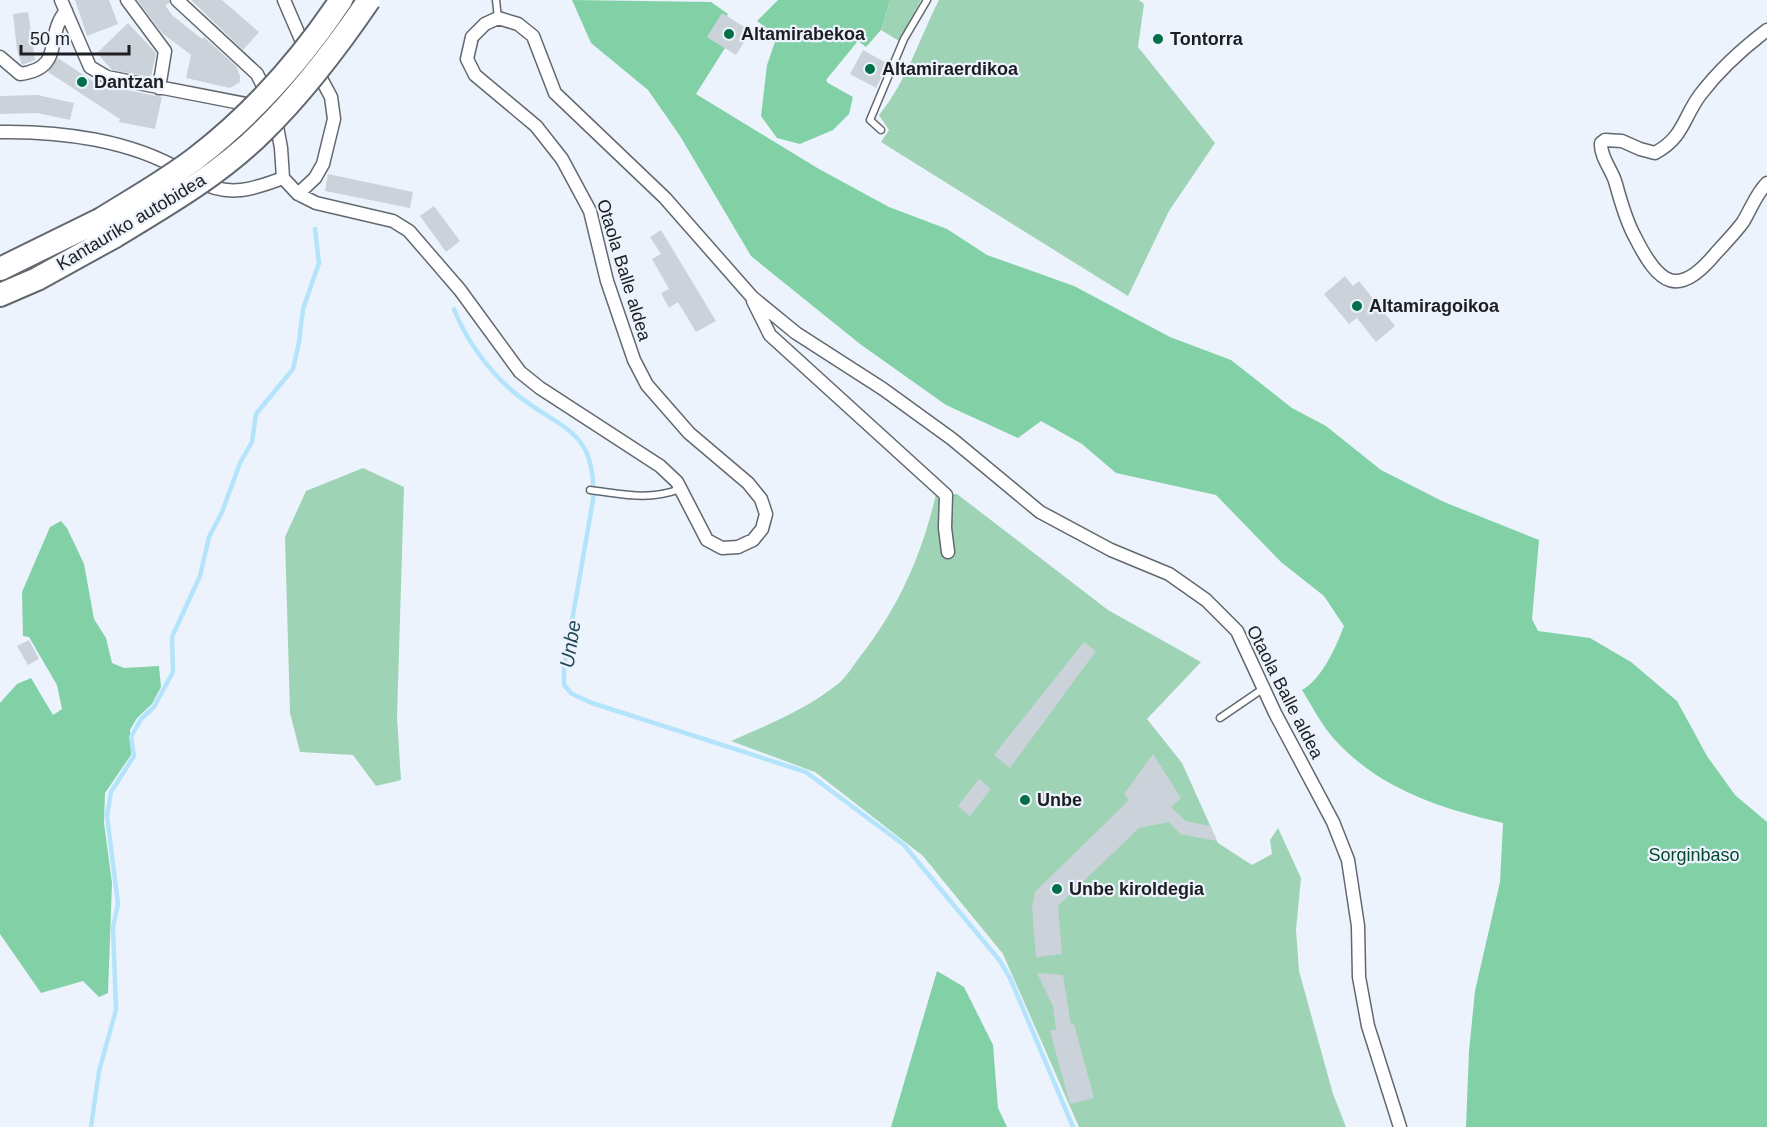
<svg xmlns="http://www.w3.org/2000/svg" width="1767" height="1127" viewBox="0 0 1767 1127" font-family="Helvetica,sans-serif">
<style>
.green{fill:#9ed4b5}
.forest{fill:#82d1a6}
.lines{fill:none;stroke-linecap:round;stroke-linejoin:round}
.stream{stroke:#b3e4fb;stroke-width:4.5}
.building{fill:#ccd2da}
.service-casing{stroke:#62686f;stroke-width:9}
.minor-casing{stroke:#62686f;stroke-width:15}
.motorway-casing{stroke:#62686f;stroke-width:26}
.service{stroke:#fff;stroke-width:6}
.minor{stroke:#fff;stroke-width:12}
.motorway{stroke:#fff;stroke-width:22}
.motorway-bridge-casing{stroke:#62686f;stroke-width:26;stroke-linecap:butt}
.motorway-bridge{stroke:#fff;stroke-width:22}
.poi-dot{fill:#017049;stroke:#edf3fc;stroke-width:2}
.labels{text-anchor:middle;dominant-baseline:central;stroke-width:4.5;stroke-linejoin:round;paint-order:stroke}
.poi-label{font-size:18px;font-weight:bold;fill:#1c1e21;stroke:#edf3fc;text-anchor:start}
.street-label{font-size:18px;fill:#1c1e21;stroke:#edf3fc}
.park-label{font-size:18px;fill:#06482c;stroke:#edf3fc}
.water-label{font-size:20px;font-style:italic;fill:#234a5a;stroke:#edf3fc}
</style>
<rect width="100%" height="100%" fill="#edf3fc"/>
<!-- green -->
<path class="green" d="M890,0H921L899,41L881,30Z
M939,0H1139L1144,4L1138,47L1215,143L1169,211L1128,296L881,142L889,130L879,115C907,81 919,39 939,0Z
M363,468L404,487L397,717L401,780L376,786L353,755L300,752L290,713L285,537L306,491Z
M936,494H957L1108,610L1201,662L1147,719L1182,763L1218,843L1252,865L1272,854L1270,840L1278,828L1301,878L1296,930L1299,971L1333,1094L1346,1127H1079L1003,954L923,856L815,772L731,741C768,725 807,709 839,683C847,676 853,666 859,658C898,609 922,555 936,494Z"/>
<!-- forest -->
<path class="forest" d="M572,0L711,2L728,14L712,40L725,48L696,94L819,169L889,207L947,229L987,255L1074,286L1170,337L1231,360L1292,408L1326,426L1381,470L1444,502L1539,540L1532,619L1538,631L1590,638L1631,662L1677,701L1707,756L1735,795L1767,822V1127H1466L1469,1051L1475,991L1500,882L1503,823C1439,808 1380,789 1335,740C1322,726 1312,706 1302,690C1322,679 1336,647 1344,626L1324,596L1281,562L1216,495L1116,473L1082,444L1041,421L1018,438L946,405L860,344L751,256L680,136L648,90L591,43Z
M778,0H890L881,30L866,47L858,41L826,80L828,83L853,97L849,114L833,130L800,144L777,138L761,116L767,65L777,36L757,21Z
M61,521L67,528L84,564L94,619L106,638L112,663L124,668L159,666L161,687L152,704L137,718L130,730L131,755L105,793L104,823L112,883L108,993L99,997L83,981L41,993L0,934V703L17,684L31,678L53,715L62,709L57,685L29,637L23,636L22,592L50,527Z
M937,971L964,987L993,1045L998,1108L1007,1127H891Z"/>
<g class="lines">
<!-- stream -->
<path class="stream" d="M454,309C465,338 486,367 509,388C555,430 597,424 593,500L564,667V685L572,694L592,703L806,772L904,845L1000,961L1010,978L1073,1127
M91,1127L99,1071L116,1010L113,927L118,904L107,816L111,792L134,756L131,737L141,719L154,707L173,672L172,637L200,576L209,537L222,512L240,463L252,442L256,414L293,369L299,342L303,309L319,263L315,229"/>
</g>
<!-- building -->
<path class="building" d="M75,0H109L118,24L87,36Z
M137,0H169L170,3L165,5L172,15L202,39L204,37L236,66L240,76V82L230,88L186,78L191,55L162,33Z
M191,0H222L259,32L243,50Z
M28,12L35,60L22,65L17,50L13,14Z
M722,13L751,31L736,55L707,37Z
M128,23L156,53L151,77L112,70L97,53Z
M863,50L888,64L876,88L850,74Z
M58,58L97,84L162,97L155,129L119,122L120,119L48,72Z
M37,95L74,103L70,120L37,113L0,114V96Z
M328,174L413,192L410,208L325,191Z
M434,206L460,241L446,252L420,216Z
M661,230L716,321L696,332L678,302L669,308L661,293L669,289L652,259L661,254L650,237Z
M1345,276L1353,286L1359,281L1395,326L1376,342L1357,318L1349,324L1324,294Z
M29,640L39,659L28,665L17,646Z
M1084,642L1096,651L1010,768L994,755Z
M1153,754L1181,798L1171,807L1186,821L1210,826L1217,841L1180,834L1169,822L1139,828L1058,906L1062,954L1036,957L1032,908L1035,892L1129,800L1124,794Z
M979,779L991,789L970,816L958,806Z
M1037,973L1063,975L1071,1025L1074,1024L1094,1098L1070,1104L1050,1031L1056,1029L1053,1006Z"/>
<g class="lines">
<!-- service casing -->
<g class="service-casing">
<path id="service" d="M496,0L498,18
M881,130L870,120L904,39L927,0
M590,490C623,494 648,501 680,489
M1220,718L1264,688"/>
</g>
<!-- minor casing -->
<g class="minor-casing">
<path id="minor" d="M61,0L90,67L107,77L256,106
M127,0L165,51L159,88
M177,0L257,74L268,96
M284,0L306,51
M1767,30C1742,49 1719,70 1700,95C1683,118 1684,137 1655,153L1640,149L1622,141L1605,140L1601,143C1600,156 1611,169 1615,181C1621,201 1625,219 1635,237C1659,285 1678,299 1716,253C1725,243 1735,233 1743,222C1751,209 1756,194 1767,183
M0,57L20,74C66,68 44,36 66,11
M273,119L277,126L281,148L283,178L298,194L316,203L393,221L409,231L460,290L520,372L540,388L660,466L677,482L707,540L722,548L738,547L753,540L762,529L766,514L761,499L748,483L689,433L647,385L634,360L607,281L590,211L562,159L536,126L475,75L467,59L472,37L485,24L498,18L518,24L533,36L555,93L665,198L752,297L796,333L883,389L952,439L1040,512L1111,550L1169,574L1206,600L1237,631L1275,713L1333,822L1348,860L1358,926L1359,977L1368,1026L1400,1127
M0,132C61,131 131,140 184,172
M199,181C228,198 254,189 283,178
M298,194L315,178L323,164L334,119L331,97L316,69
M753,301L770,335L946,495L945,528L948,552"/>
</g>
<!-- motorway casing -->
<g class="motorway-casing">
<path id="motorway" d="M0,269L100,220
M0,295L37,279L115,236"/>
</g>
<!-- service -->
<use href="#service" class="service"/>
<!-- minor -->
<use href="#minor" class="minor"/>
<!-- motorway -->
<use href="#motorway" class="motorway"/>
<!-- motorway-bridge casing -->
<g class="motorway-bridge-casing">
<path id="motorway-bridge" d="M100,220C132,200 166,181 196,158C253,114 301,60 341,0
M115,236C166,205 220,174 262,132C303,92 337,47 369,0"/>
</g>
<!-- motorway-bridge -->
<use href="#motorway-bridge" class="motorway-bridge"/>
</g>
<!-- markers -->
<g class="poi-dot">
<circle cx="729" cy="34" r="6"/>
<circle cx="1158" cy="39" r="6"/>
<circle cx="870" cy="69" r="6"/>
<circle cx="82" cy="82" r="6"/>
<circle cx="1357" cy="306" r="6"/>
<circle cx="1025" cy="800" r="6"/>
<circle cx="1057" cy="889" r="6"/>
</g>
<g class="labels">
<!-- poi labels -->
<g class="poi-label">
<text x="741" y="34">Altamirabekoa</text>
<text x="1170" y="39">Tontorra</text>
<text x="882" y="69">Altamiraerdikoa</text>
<text x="94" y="82">Dantzan</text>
<text x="1369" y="306">Altamiragoikoa</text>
<text x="1037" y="800">Unbe</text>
<text x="1069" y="889">Unbe kiroldegia</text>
</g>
<!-- street labels -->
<g class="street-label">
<text transform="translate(131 222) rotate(-31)">Kantauriko autobidea</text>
<text transform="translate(624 270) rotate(73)">Otaola Balle aldea</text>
<text transform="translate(1285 692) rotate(63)">Otaola Balle aldea</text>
</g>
<!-- park labels -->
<g class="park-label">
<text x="1694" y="855">Sorginbaso</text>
</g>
<!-- water labels -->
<g class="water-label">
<text transform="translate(570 644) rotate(-81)">Unbe</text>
</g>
</g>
<!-- scale -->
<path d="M21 45v9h108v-9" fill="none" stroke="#1c1e21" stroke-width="3"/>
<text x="30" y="45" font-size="18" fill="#1c1e21" stroke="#edf3fc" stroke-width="4.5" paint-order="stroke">50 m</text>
</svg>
